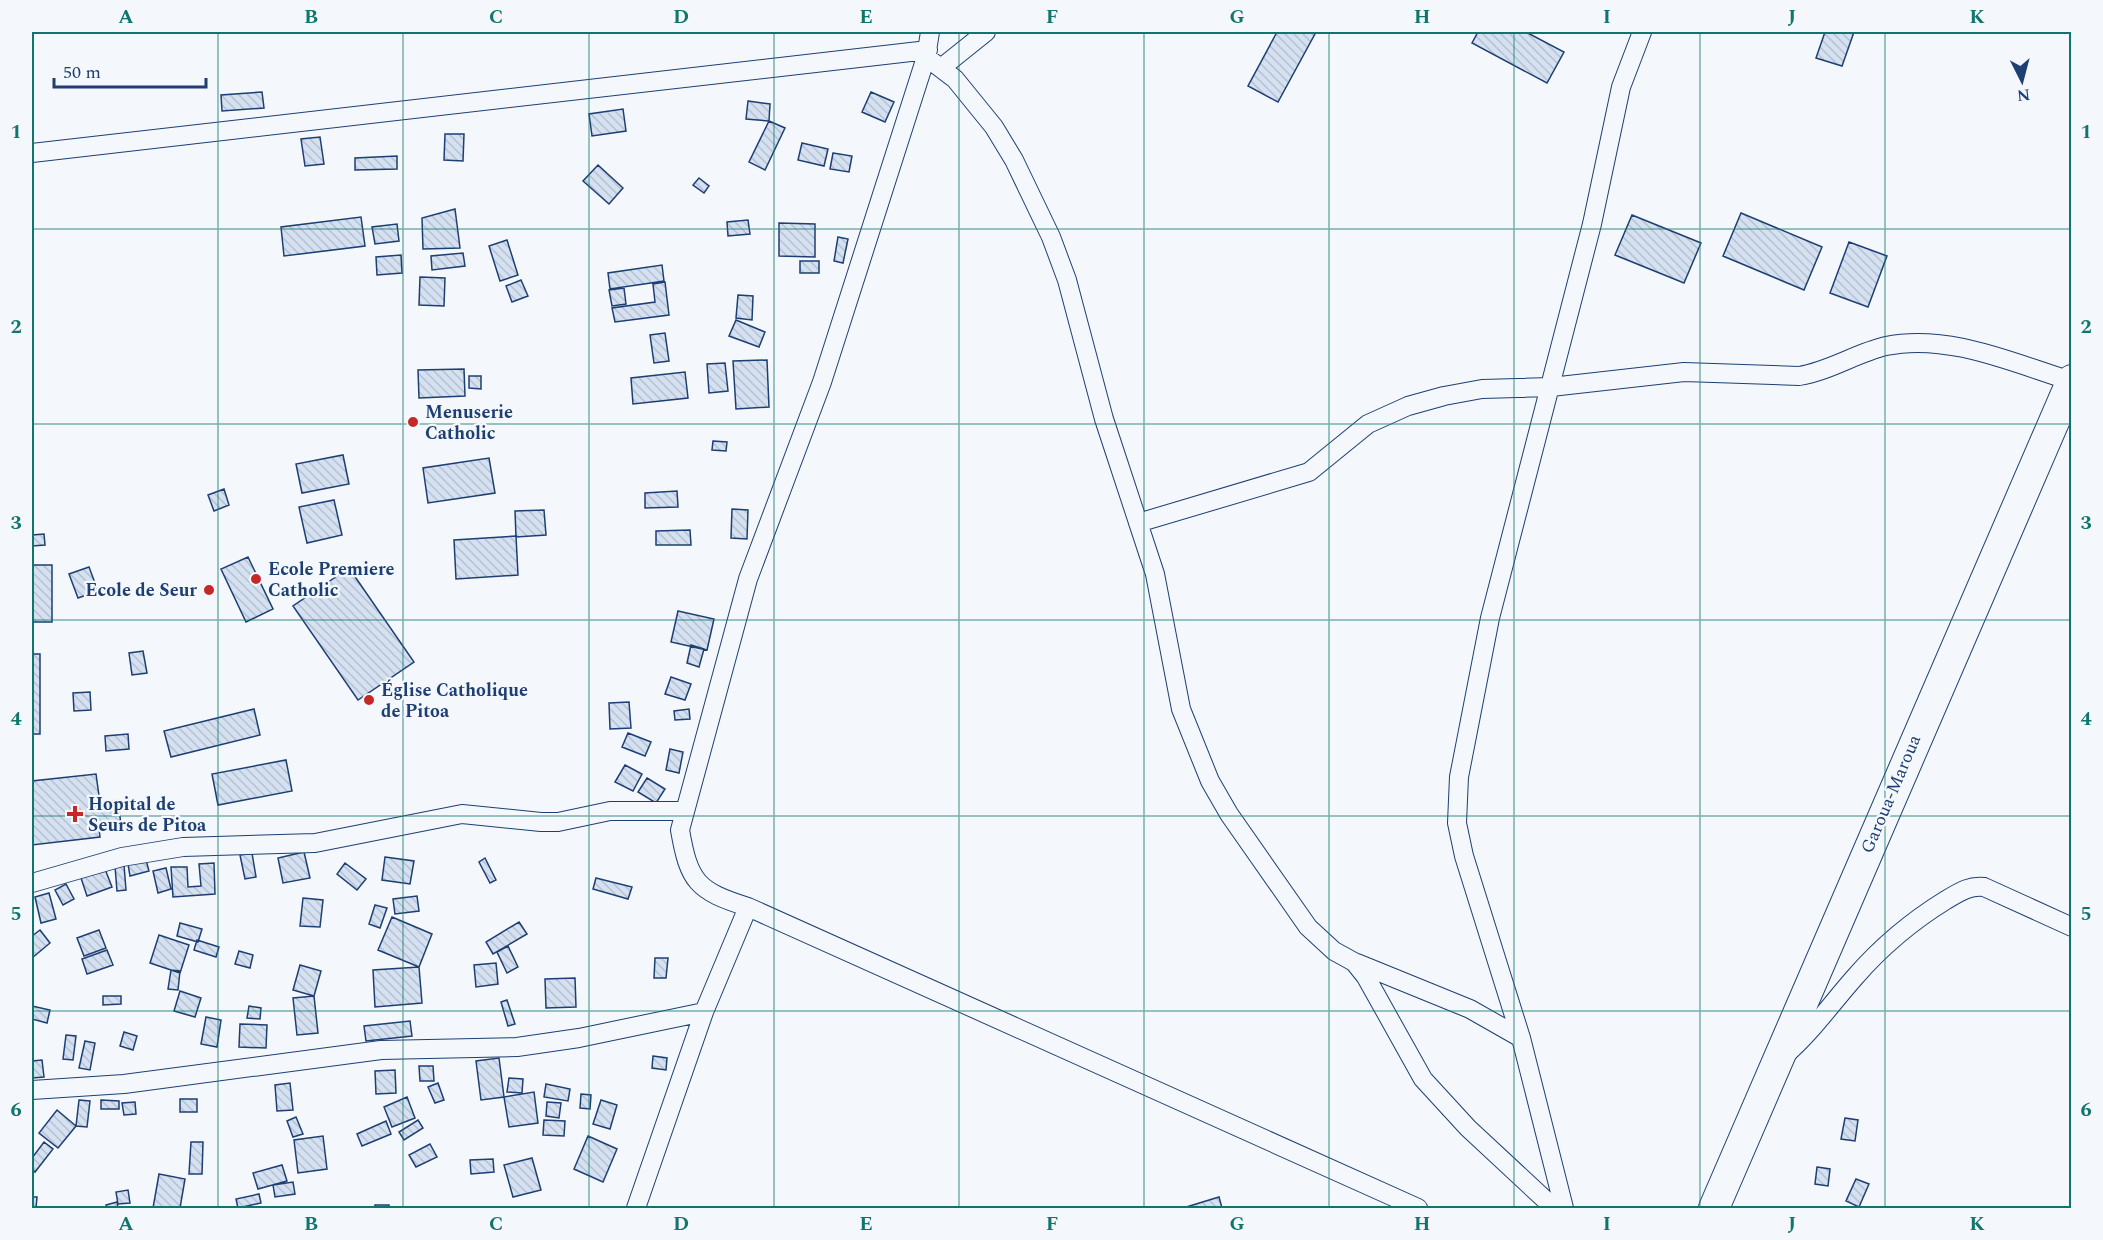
<svg xmlns="http://www.w3.org/2000/svg" width="2103" height="1240" viewBox="0 0 2103 1240" font-family="Spectral,serif">
<style>
.building{fill:url(#building-back-hatch);stroke:#1d3f73;stroke-width:1.5}
.lines{fill:none;stroke-linecap:round;stroke-linejoin:round}
.minor-casing{stroke:#1d3f73;stroke-width:20}
.trunk-casing{stroke:#1d3f73;stroke-width:32}
.minor{stroke:#f4f7fb;stroke-width:18}
.trunk{stroke:#f4f7fb;stroke-width:30}
.grid{fill:none;stroke:#0f766e;stroke-width:1.5;stroke-opacity:0.55}
.poi-dot{fill:#c62828;stroke:#f4f7fb;stroke-width:2}
.labels{text-anchor:middle;dominant-baseline:central;stroke-width:4.5;stroke-linejoin:round;paint-order:stroke}
.poi-label{font-size:18px;font-weight:bold;fill:#1d3f73;stroke:#f4f7fb;text-anchor:start}
.street-label{font-size:18px;fill:#1d3f73;stroke:#f4f7fb}
.neatline{fill:none;stroke:#0f766e;stroke-width:2}
.grid-label{font-size:20px;text-anchor:middle;font-weight:bold;fill:#0f766e}
</style>
<defs>
<pattern id="building-back-hatch" width="6" height="6" patternUnits="userSpaceOnUse" patternTransform="scale(1.5)"><rect width="6" height="6" fill="#d5e0f0"/><path d="M-1 5l2 2M0 0l6 6M5-1l2 2" fill="none" stroke="#b6c1d1"/></pattern>
</defs>
<rect width="100%" height="100%" fill="#f4f7fb"/>
<!-- building -->
<path class="building" d="M1277,32H1316L1278,102L1248,86Z
M1478,32H1526L1564,52L1547,83L1472,43Z
M1825,32H1854L1842,66L1816,58Z
M262,92L264,108L222,111L221,95Z
M871,92L894,102L885,122L862,112Z
M748,101L770,104L769,121L746,119Z
M623,109L626,131L592,136L589,114Z
M769,121L785,128L765,170L749,162Z
M445,134H464L463,161L444,160Z
M320,137L324,164L305,166L301,139Z
M802,143L828,149L824,166L798,160Z
M833,153L852,156L849,172L830,169Z
M397,156V169L355,170V158Z
M598,165L623,188L609,204L583,181Z
M699,178L709,186L704,193L693,185Z
M455,209L460,248L423,249L422,218Z
M1741,213L1822,247L1804,290L1723,256Z
M1632,215L1701,243L1684,283L1615,255Z
M361,217L365,246L284,256L281,227Z
M748,220L750,234L728,236L727,222Z
M779,223L815,224V257L779,256Z
M397,224L399,241L375,244L372,227Z
M838,237L848,239L843,263L834,261Z
M507,240L518,275L500,281L489,246Z
M1849,242L1887,256L1868,307L1830,293Z
M463,253L465,266L432,270L431,256Z
M401,255L402,273L377,275L376,257Z
M800,261H819V273H800Z
M662,265L664,281L610,289L608,273Z
M420,277L445,278L444,306L419,305Z
M521,280L528,296L512,302L506,286Z
M665,282L669,315L615,322L612,308L655,302L653,284Z
M624,288L626,304L612,306L609,290Z
M738,295L753,296L752,320L736,318Z
M736,320L765,332L759,347L729,336Z
M665,333L669,361L654,363L650,335Z
M767,360L769,407L736,409L733,361Z
M725,363L728,391L709,393L707,364Z
M464,369L465,396L419,398L418,370Z
M685,372L688,398L633,404L631,378Z
M469,376H481V389L469,388Z
M713,441L727,442L726,451L712,450Z
M343,455L349,484L302,493L296,464Z
M489,458L495,493L428,503L423,468Z
M224,489L229,505L214,511L208,495Z
M677,491L678,507L645,508V493Z
M334,500L342,535L307,543L299,507Z
M732,509L748,510L747,539L731,538Z
M544,510L546,535L516,537L515,511Z
M690,530L691,545H656V531Z
M44,534L45,545L32,546V535Z
M516,536L518,575L456,579L454,540Z
M248,557L273,609L246,622L221,569Z
M32,565H52V622H32Z
M89,567L98,591L78,598L69,574Z
M349,568L414,662L358,700L293,606Z
M678,611L714,619L707,650L671,642Z
M691,645L704,649L699,667L687,663Z
M143,651L147,673L132,675L129,653Z
M32,654H40V734H32Z
M671,677L691,684L685,700L665,694Z
M90,692L91,710L74,711L73,693Z
M629,702L631,728L610,729L609,703Z
M254,709L260,735L171,757L164,731Z
M689,709L690,719L675,720L674,711Z
M628,733L651,742L645,756L622,747Z
M128,734L129,749L106,751L105,736Z
M670,749L683,752L679,773L666,770Z
M286,760L292,791L218,805L212,774Z
M625,765L642,774L633,791L615,782Z
M96,774L100,803L118,800L121,825L99,828L100,837L32,845V781Z
M647,778L665,789L656,803L638,792Z
M304,852L310,878L283,883L278,858Z
M252,853L256,877L245,879L240,855Z
M385,857L414,861L410,884L382,880Z
M485,858L496,880L490,883L479,862Z
M146,860L149,871L130,876L128,864Z
M214,863L215,894L173,897L171,867H187L188,887L201,886L199,864Z
M345,863L366,879L357,890L337,874Z
M124,865L126,890L117,891L115,866Z
M166,868L171,889L158,893L153,871Z
M105,869L112,887L87,896L81,878Z
M596,878L632,887L628,899L593,889Z
M66,884L74,899L63,905L55,890Z
M49,893L56,919L41,923L35,897Z
M417,896L419,911L395,914L393,899Z
M303,898L323,900L320,927L300,926Z
M375,905L387,908L380,928L369,924Z
M392,917L432,934L419,967L378,950Z
M519,922L527,934L493,954L486,942Z
M180,923L202,929L198,942L177,936Z
M40,930L50,943L32,958V936Z
M99,930L106,948L84,956L77,938Z
M159,935L189,945L180,973L150,963Z
M197,940L219,947L216,957L194,950Z
M508,946L518,967L507,973L497,952Z
M107,950L113,965L87,974L82,959Z
M239,951L253,955L250,968L235,964Z
M655,958H668L666,978H654Z
M496,963L498,984L476,987L474,965Z
M300,965L321,971L314,996L293,990Z
M419,967L422,1003L375,1007L373,970Z
M171,970L180,971L178,990L168,989Z
M575,978L576,1007L546,1008L545,979Z
M180,991L201,998L195,1017L174,1011Z
M103,996H121V1004L103,1005Z
M314,996L318,1033L297,1035L293,998Z
M507,1000L515,1024L508,1026L501,1002Z
M32,1006L50,1010L47,1023L32,1019Z
M249,1006L261,1008L260,1019L247,1018Z
M206,1017L221,1020L217,1047L201,1044Z
M410,1021L412,1036L366,1041L364,1026Z
M240,1024L267,1025L266,1048L239,1047Z
M124,1032L137,1036L133,1050L120,1046Z
M66,1035L76,1036L73,1060L63,1059Z
M85,1041L95,1043L90,1070L79,1068Z
M653,1056L667,1058L666,1070L652,1068Z
M499,1058L504,1097L481,1100L476,1061Z
M42,1060L44,1077L32,1078V1061Z
M419,1066H433L434,1081H420Z
M395,1070L396,1093L376,1094L375,1071Z
M509,1078L523,1079L522,1093L507,1092Z
M290,1083L293,1110L277,1111L275,1085Z
M438,1083L444,1100L435,1103L428,1087Z
M546,1084L570,1089L568,1101L544,1097Z
M534,1092L538,1123L509,1127L504,1097Z
M581,1094L591,1095L590,1109L580,1108Z
M407,1097L415,1118L392,1127L384,1107Z
M180,1099H197V1112H180Z
M79,1100L90,1101L87,1127L76,1126Z
M101,1100L119,1101V1109H101Z
M601,1100L617,1105L610,1129L593,1124Z
M135,1102L136,1114L124,1115L122,1103Z
M547,1102L561,1103L559,1118L546,1116Z
M57,1110L76,1126L58,1148L39,1133Z
M296,1117L303,1134L293,1137L287,1121Z
M1845,1118L1858,1120L1855,1141L1841,1139Z
M418,1120L423,1128L404,1140L399,1132Z
M544,1120L565,1121L564,1136L543,1135Z
M386,1121L391,1134L362,1146L357,1134Z
M323,1136L327,1169L298,1173L294,1140Z
M588,1136L617,1149L603,1182L574,1169Z
M44,1142L53,1149L35,1172L32,1169V1158Z
M191,1142H203L202,1174H189Z
M430,1144L437,1157L416,1167L409,1155Z
M532,1158L541,1190L513,1197L504,1165Z
M493,1159L494,1172L471,1174L470,1160Z
M282,1165L287,1181L258,1189L253,1173Z
M1817,1167L1830,1169L1828,1186L1815,1184Z
M159,1174L185,1179L180,1208H153Z
M1856,1179L1869,1184L1859,1207L1846,1201Z
M293,1182L295,1194L275,1197L273,1185Z
M128,1190L130,1203L118,1204L116,1192Z
M259,1194L261,1203L238,1208L236,1199Z
M32,1197H37L36,1208H32Z
M1219,1197L1222,1208H1183Z
M117,1202L118,1208H107L106,1205Z
M375,1205H389V1208H375Z"/>
<g class="lines">
<!-- minor casing -->
<g class="minor-casing">
<path id="minor" d="M930,32L926,57L822,382L748,579L680,830C689,882 697,891 748,907L1418,1208
M926,57L955,79L994,127L1014,160L1051,237L1067,280L1104,419L1155,574L1181,709L1210,781L1229,814L1308,927L1334,951L1354,962L1366,977L1423,1079L1468,1128L1554,1208
M941,68L986,32
M32,153L928,50
M1138,523L1309,472L1368,424L1408,406L1444,396L1482,389L1551,387L1684,372L1799,376C1830,371 1856,353 1886,346C1948,333 2013,363 2071,381
M32,883L122,857L183,847L315,843L462,814L541,822H558L610,811H685
M1357,963L1470,1009L1521,1038
M1784,1056C1811,1033 1831,1004 1855,977C1881,947 1912,921 1946,900C1958,893 1969,885 1984,887L2072,927
M32,1090L124,1084L381,1050L517,1047L579,1038L704,1012
M636,1208L704,1012L748,907
M1564,1208L1521,1038L1464,856L1457,823L1459,777L1490,618L1592,224L1621,87L1642,32"/>
</g>
<!-- trunk casing -->
<g class="trunk-casing">
<path id="trunk" d="M1714,1208L2072,380"/>
</g>
<!-- minor -->
<use href="#minor" class="minor"/>
<!-- trunk -->
<use href="#trunk" class="trunk"/>
</g>
<!-- grid -->
<path class="grid" d="M218,32V1208M403,32V1208M589,32V1208M774,32V1208M959,32V1208M1144,32V1208M1329,32V1208M1514,32V1208M1700,32V1208M1885,32V1208M32,229H2072M32,424H2072M32,620H2072M32,816H2072M32,1011H2072"/>
<!-- markers -->
<g class="poi-dot">
<circle cx="413" cy="422" r="6"/>
<circle cx="256" cy="579" r="6"/>
<circle cx="209" cy="590" r="6"/>
<circle cx="369" cy="700" r="6"/>
<path d="M72 805h6v6h6v6h-6v6h-6v-6h-6v-6h6z"/>
</g>
<g class="labels">
<!-- poi labels -->
<g class="poi-label">
<text x="425" y="412">Menuserie<tspan x="425" dy="21">Catholic</tspan></text>
<text x="268" y="569">Ecole Premiere<tspan x="268" dy="21">Catholic</tspan></text>
<text x="197" y="590" text-anchor="end">Ecole de Seur</text>
<text x="381" y="690">Église Catholique<tspan x="381" dy="21">de Pitoa</tspan></text>
<text x="88" y="804">Hopital de<tspan x="88" dy="21">Seurs de Pitoa</tspan></text>
</g>
<!-- street labels -->
<g class="street-label">
<text transform="translate(1891 794) rotate(-67)">Garoua-Maroua</text>
</g>
</g>
<!-- border -->
<rect width="2103" height="1240" fill="none" stroke="#f4f7fb" stroke-width="66"/>
<!-- north arrow -->
<g transform="translate(2022 81) rotate(174)" stroke="#f4f7fb" stroke-width="4.5" paint-order="stroke">
<path d="M0-4.5L10 22L0 15L-10 22Z" fill="#1d3f73"/>
<text y="-9" font-size="16" font-weight="bold" text-anchor="middle" fill="#1d3f73">N</text>
</g>
<!-- scale -->
<path d="M54 78v9h152v-9" fill="none" stroke="#1d3f73" stroke-width="3"/>
<text x="63" y="78" font-size="18" fill="#1d3f73" stroke="#f4f7fb" stroke-width="4.5" paint-order="stroke">50 m</text>
<rect x="33" y="33" width="2037" height="1174" class="neatline"/>
<g class="grid-label">
<text x="126" y="23">A</text>
<text x="311" y="23">B</text>
<text x="496" y="23">C</text>
<text x="681" y="23">D</text>
<text x="866" y="23">E</text>
<text x="1052" y="23">F</text>
<text x="1237" y="23">G</text>
<text x="1422" y="23">H</text>
<text x="1607" y="23">I</text>
<text x="1792" y="23">J</text>
<text x="1977" y="23">K</text>
<text x="16" y="138">1</text>
<text x="2086" y="138">1</text>
<text x="16" y="333">2</text>
<text x="2086" y="333">2</text>
<text x="16" y="529">3</text>
<text x="2086" y="529">3</text>
<text x="16" y="725">4</text>
<text x="2086" y="725">4</text>
<text x="16" y="920">5</text>
<text x="2086" y="920">5</text>
<text x="16" y="1116">6</text>
<text x="2086" y="1116">6</text>
<text x="126" y="1230">A</text>
<text x="311" y="1230">B</text>
<text x="496" y="1230">C</text>
<text x="681" y="1230">D</text>
<text x="866" y="1230">E</text>
<text x="1052" y="1230">F</text>
<text x="1237" y="1230">G</text>
<text x="1422" y="1230">H</text>
<text x="1607" y="1230">I</text>
<text x="1792" y="1230">J</text>
<text x="1977" y="1230">K</text>
</g>
</svg>
